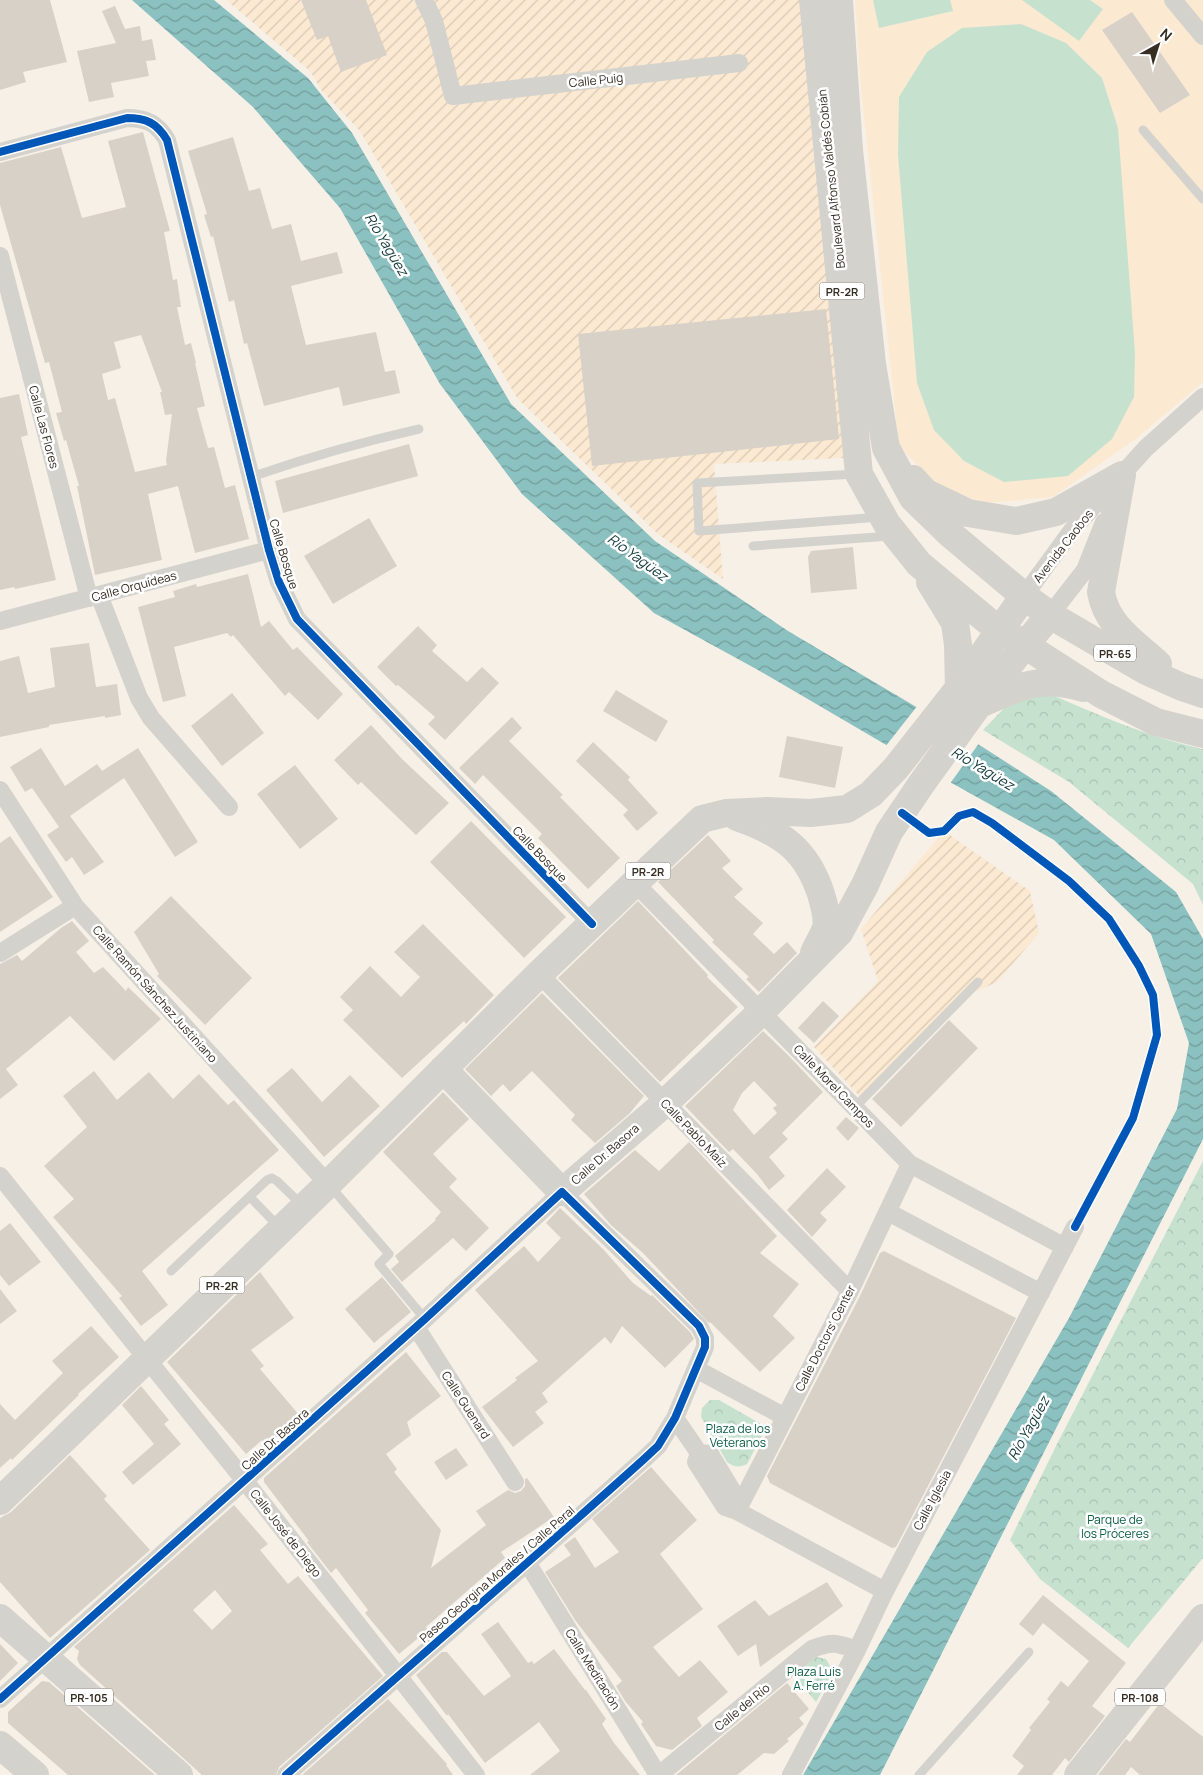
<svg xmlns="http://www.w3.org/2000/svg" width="1203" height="1775" viewBox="0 0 1203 1775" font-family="Manrope,sans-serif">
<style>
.built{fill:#fbe9d2}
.industrial{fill:url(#industrial-furrows)}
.grass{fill:#c6e2cf}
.forest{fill:url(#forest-crowns)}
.water{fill:url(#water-waves)}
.pier{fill:#f7f0e7}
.building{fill:#d8d1c8;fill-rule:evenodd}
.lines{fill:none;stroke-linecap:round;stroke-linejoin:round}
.service{stroke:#d4d2cd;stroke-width:9}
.minor{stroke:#d4d2cd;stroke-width:18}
.primary{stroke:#d4d2cd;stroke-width:28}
.cycleway-casing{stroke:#fff;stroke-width:11}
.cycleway{stroke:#0057b8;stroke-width:8}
.labels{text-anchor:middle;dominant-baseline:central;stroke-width:5;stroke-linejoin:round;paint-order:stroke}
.shield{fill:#fff;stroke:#726c65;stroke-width:1}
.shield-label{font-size:11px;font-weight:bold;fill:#362d23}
.street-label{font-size:12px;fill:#362d23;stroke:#fff}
.park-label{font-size:12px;fill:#0b5e42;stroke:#fff}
.water-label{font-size:14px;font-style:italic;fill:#103739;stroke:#fff}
</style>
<defs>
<pattern id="industrial-furrows" width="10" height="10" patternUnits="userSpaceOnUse" patternTransform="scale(1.25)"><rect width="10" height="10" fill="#fbe9d2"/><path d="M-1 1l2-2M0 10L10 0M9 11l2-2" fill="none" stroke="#d8c8b4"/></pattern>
<pattern id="forest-crowns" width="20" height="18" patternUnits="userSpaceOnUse" patternTransform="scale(1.25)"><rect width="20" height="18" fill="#c6e2cf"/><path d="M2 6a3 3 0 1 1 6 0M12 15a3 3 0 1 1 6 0" fill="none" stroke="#abc2b1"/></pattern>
<pattern id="water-waves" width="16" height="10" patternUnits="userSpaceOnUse" patternTransform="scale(1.25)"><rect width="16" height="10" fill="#8bc1c0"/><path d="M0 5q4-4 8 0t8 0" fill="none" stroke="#729d9c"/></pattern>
</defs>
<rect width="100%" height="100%" fill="#f7f0e7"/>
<!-- built -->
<path class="built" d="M855,0H1203V382L1137,438L1053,497L984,503L936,485L899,446L861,88Z"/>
<!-- industrial -->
<path class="industrial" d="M226,0H800L844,458L714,464L723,579L659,535L517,398L360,131L322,91L310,71Z
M944,831L1030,891L1039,933L997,982L970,994L864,1101L814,1047L878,981L861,929Z"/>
<!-- grass -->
<path class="grass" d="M873,0H950L953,11L879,28Z
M1022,0H1090L1103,9L1079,41Z
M1021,24L1066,43L1102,78L1118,128L1135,353L1134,397L1112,439L1068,476L1004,482L964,461L934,430L917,383L898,155L899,97L927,52L962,28Z"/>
<!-- forest -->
<path class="forest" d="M1050,694C1099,715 1150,738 1203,749V905L1193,884L1069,782L983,730L1012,700Z
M1203,1161V1558L1128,1648L1040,1579L1010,1540L1057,1444Z
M710,1400H719L761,1424L762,1436L747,1464C739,1468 734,1467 727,1462L701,1417L702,1408Z
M816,1657L826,1659L832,1669L831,1676L816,1702L794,1676Z"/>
<!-- water -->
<path class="water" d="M132,0H214L308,78L352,133L511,404L655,541L788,631L967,737L1051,791L1176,892L1203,939V1139L880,1775H803L1069,1318L1177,1109L1189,1043L1151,934L1054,840L941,777L758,670L654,613L522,494L440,384L340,208L253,107Z"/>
<!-- pier -->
<path class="pier" d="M918,705L980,742L949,785L885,747Z"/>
<!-- building -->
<path class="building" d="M0,0H50L67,62L23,72L26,82L0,90Z
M301,0H366L387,55L341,72L328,36L317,40Z
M115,6L125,29L140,26L142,41L152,39L156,60L146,61L149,76L111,83L114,97L89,102L77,51L116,43L102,11Z
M1132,12L1190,95L1160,113L1102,30Z
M143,132L170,231L164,232L173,280L177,279L181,307H177L185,345L191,343L196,363H195L205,406L197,408L208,448L214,447L225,488L235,485L249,539L195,553L178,486L148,494L162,560L95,575L77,486H79L66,440L64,441L56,413L62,412L49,362L45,363L0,205V163L61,147L82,218L126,207L108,141ZM141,335L162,392H160L165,415L172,414L166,461L167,465L135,472L115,398L108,400L102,374L121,368L114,342Z
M233,137L249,191L260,188L272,229L291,224L301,261L337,252L343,273L291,286L306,345L376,332L385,372L395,370L400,393L343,406L339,387L264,406L247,343L244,344L234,300L229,302L213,236L211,237L204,215L207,214L188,151Z
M826,309L839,439L592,466L578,334Z
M19,394L28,435L21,437L56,580L15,589L14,587L0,590V398Z
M409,444L418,476L283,513L275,481Z
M369,518L397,566L333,604L304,556Z
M853,547L857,589L811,593L808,557L811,551Z
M248,574L261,627L269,621L293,650L297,647L343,694L318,720L289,692L285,696L233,635L231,637L227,633L174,647L186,696L163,702L138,607L175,597L173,591L196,584L197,587Z
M418,626L437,645L432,651L467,682L482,667L499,683L445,740L428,724L435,717L398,685L396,686L377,667Z
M89,643L96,687L117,684L121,715L105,718V716L49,725V727L0,737V661L19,656L28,693L55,687L50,648Z
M616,690L668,721L656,742L603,711Z
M232,693L264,733L222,766L191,726Z
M512,717L522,728L509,741L563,795L560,797L620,858L588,889L538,838L542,834L483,775L475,784L459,768Z
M371,725L402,759L449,803L416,835L361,782L358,785L334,760Z
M787,736L843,747L835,788L779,777Z
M593,742L630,777L628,780L658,813L637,831L623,815L628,810L576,761Z
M41,748L65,786L97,764L102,771L138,748L198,842L175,857L124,778L70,816L104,862L84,875L72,857L66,862L47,835L59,827L32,788L25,792L10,767Z
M295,765L338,819L300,849L257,794Z
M471,821L566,917L524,958L430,862Z
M708,835L731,861L722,868L743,889L734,897L763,923L753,934L774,954L787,942L797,953L759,992L746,979L749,977L712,942L714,940L658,882Z
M10,836L53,897L0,932V843Z
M171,896L252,978L205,1025L157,976L159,974L134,932Z
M638,901L708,975L707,977L738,1007L660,1082L558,978Z
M72,921L89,941L76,952L94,973L103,967L126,991L128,987L161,1019L114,1061L70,1016L6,1069L18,1085L0,1099V964L17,955L22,961L61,928Z
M423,924L494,995L466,1024L464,1021L402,1078L343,1020L353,1010L340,997L370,966L401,997L420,977L394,952Z
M542,993L644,1096L629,1114L595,1143L571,1120L575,1115L532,1071L510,1092L503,1084L491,1096L465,1069Z
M823,1001L839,1016L814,1043L798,1028Z
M949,1020L978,1048L901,1127L872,1099Z
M763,1031L788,1055L823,1092L782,1133L788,1139L769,1157L785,1176L769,1190L757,1174L733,1149L729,1152L685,1106ZM754,1081L777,1105L773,1108L777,1113L754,1135L733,1110L742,1093Z
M292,1068L322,1102L350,1075L380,1106L324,1157L266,1090Z
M94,1071L117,1100L149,1072L173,1099L199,1074L228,1105L234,1100L279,1150L142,1271L168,1305L141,1326L119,1298L122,1296L53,1217L74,1199L44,1166L87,1127L63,1096Z
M443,1092L469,1119L433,1154L457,1179L449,1187L489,1228L466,1251L453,1238L402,1282L391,1269L399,1262L395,1256L436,1220L435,1219L441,1212L383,1152Z
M846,1117L859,1128L848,1141L836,1128Z
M689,1142L777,1236L760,1253L799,1284L773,1316L795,1338L760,1372L710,1322L709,1323L643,1253L611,1225L584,1194L635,1150L659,1171Z
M827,1168L846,1187L820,1213L827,1220L812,1237L787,1210Z
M560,1208L603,1249L633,1283L651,1296L652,1295L690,1332L694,1339L665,1368L622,1326L611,1344L605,1337L542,1393L548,1402L535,1412L544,1423L513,1447L482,1407L517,1380L515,1378L538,1361L475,1290L524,1246L538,1262L561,1238L546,1223Z
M10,1223L41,1262L9,1286L0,1275V1231Z
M884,1251L1016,1318L896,1547L892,1548L770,1483L767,1476L860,1296L880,1253Z
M260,1272L294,1318L251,1350L264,1366L260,1369L300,1416L263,1450L262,1440L246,1454L167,1362Z
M382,1277L411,1312L374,1343L345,1309Z
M0,1289L17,1311L0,1324Z
M91,1326L119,1357L78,1394L79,1395L12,1460L11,1458L0,1468V1404L15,1420L63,1373L52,1361Z
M406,1352L441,1396L407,1422L411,1435L386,1454L397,1469L394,1472L441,1530L431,1568L486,1525L476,1511L508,1490L515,1493L521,1491L525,1486V1479L527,1478L554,1517L501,1552L505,1558L426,1627L428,1630L399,1654L365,1613L368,1610L336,1568L331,1573L307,1542L309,1541L264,1482V1478Z
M141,1386L169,1420L164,1424L181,1444L133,1485L122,1472L154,1444L122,1405Z
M456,1448L468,1465L446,1480L434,1462Z
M70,1455L107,1496L104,1499L150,1550L50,1638L0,1582V1518L11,1512Z
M651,1467L697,1520L660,1554L703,1609L653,1647L679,1677L700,1660L728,1692L697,1718L702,1726L672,1750L656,1746L641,1724L643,1722L625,1701L616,1686L622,1681L575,1620L545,1572L571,1555L564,1545L575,1537L595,1568L619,1552L592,1519Z
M234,1505L268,1544L260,1550L288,1584L298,1576L383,1676L279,1767L276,1775H202L80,1665L77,1659L79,1651L74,1647ZM215,1590L232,1611L212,1630L193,1610Z
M827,1582L843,1606L760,1667L756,1644L738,1656L717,1626L755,1600L769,1616Z
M1043,1595L1126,1663L1092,1706L1105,1716L1069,1762L1065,1758L1052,1775H1017L1024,1766L1012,1756L1031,1730L1029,1728L1050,1702L1047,1699L1061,1681L1068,1687L1089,1661L1043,1623L1033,1636L1019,1624Z
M498,1622L528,1663L532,1661L534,1664L554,1649L585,1690H586L606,1719L602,1724L614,1743L640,1775H530L560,1751L539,1722L485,1763L448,1714L447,1716L416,1675L442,1652H447L484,1696L511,1676L481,1634Z
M0,1644L18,1663L0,1681Z
M42,1681L49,1682L155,1775H68L8,1723V1712Z
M787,1683L809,1709L799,1718L804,1724L787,1739L789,1741L774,1754L764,1753L737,1775H676Z
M388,1699L447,1764L446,1765L453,1775H302Z
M1160,1703L1203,1737V1775H1140L1131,1767L1125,1775H1098L1126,1739L1130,1742Z"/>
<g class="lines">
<!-- service -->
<path class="service" d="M1143,130L1203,199
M857,474L697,483L699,531L880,517
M251,477C306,458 362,442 419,429
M753,546L890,536
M855,1107L978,982
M330,1186L389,1254L379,1264L425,1319
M250,1197L279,1227
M171,1271L267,1180L272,1178L277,1181L303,1206
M919,1775L1029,1652"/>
<!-- minor -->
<path class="minor" d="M424,0L434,21L453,96L739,63
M1173,0L1203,36
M0,152L127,118C146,118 157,123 167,140L269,550L279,582L297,619L592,924
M0,256L89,598
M99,595L139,698L151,718L229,807
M1024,596L1073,529L1146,448L1203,397
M1050,615L1085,570L1104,522
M0,621L269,550
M0,790L75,906L328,1184
M635,883L910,1164L1065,1247
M0,953L75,906
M539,974L850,1291
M0,1176L245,1481L476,1775
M888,1212L1041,1293
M416,1327L515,1482
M696,1369L785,1417
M675,1418L699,1453L710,1454L740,1504
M699,1453L696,1462L725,1507L737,1511L885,1591
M737,1511L850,1291L910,1164
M528,1564L658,1775
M0,1699L425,1319L562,1192L699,1326L705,1338V1347L675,1418L658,1446L643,1460C525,1566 405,1669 286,1775
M659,1775L812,1649C833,1641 836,1643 857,1650
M791,1775L857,1650L885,1591L1075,1227"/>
<!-- primary -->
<path class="primary" d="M813,0L859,474L887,524L919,564L989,622L1101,694L1156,722L1203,734
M839,0L849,150L872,364L886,448L913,498L949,533L1024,596L1050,615L1146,671L1182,687L1203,694
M1122,475L1101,592C1106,625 1135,643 1158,664
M913,479L926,493L968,513L1016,521L1056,512L1122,475
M930,582L955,623L958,645L959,688
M980,704C1018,687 1041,675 1083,688
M737,817C780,832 806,848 821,894C824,904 828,919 826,928C823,937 817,945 814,953
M443,1069L562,1192L665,1103L762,1011L839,933L865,885L889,832L922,783L979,704L1024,646L1050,615
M0,1501L328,1184L539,974L702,819L726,813L767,811L811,813L847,809L871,794L896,768L959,688L1024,596
M0,1618L179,1775
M0,1745L35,1775
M1078,1775L1203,1618"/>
<!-- cycleway casing -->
<g class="cycleway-casing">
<path id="cycleway" d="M0,152L127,118C146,118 157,123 167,140L269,550L279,582L297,619L592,924
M902,813L929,833L944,831L959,816L973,812L992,823L1069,881L1109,919L1139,966L1153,995L1157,1035L1133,1118L1075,1227
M0,1699L425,1319L562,1192L699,1326L705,1338V1347L675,1418L658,1446L643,1460C525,1566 405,1669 286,1775"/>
</g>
<!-- cycleway -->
<use href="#cycleway" class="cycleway"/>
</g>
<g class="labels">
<!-- shield labels -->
<g class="shield">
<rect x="819.5" y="282.5" width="45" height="17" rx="4"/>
<rect x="1094" y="644.5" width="42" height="17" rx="4"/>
<rect x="625.5" y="862.5" width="45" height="17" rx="4"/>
<rect x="199.5" y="1276.5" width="45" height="17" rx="4"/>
<rect x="65" y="1688.5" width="48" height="17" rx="4"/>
<rect x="1115" y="1688.5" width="50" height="17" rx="4"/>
</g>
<g class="shield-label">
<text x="842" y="291">PR-2R</text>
<text x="1115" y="653">PR-65</text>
<text x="648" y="871">PR-2R</text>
<text x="222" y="1285">PR-2R</text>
<text x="89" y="1697">PR-105</text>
<text x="1140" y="1697">PR-108</text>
</g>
<!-- street labels -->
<g class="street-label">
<text transform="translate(596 80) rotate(-6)">Calle Puig</text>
<text transform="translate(831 179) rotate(-96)">Boulevard Alfonso Valdés Cobián</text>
<text transform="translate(44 427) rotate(75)">Calle Las Flores</text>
<text transform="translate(1063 546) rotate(-52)">Avenida Caobos</text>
<text transform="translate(284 554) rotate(73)">Calle Bosque</text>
<text transform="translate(134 586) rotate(-15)">Calle Orquídeas</text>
<text transform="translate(540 854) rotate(46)">Calle Bosque</text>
<text transform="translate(155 994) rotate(48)">Calle Ramón Sánchez Justiniano</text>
<text transform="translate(834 1086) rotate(46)">Calle Morel Campos</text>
<text transform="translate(694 1133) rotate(46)">Calle Pablo Maíz</text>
<text transform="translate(605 1154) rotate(-41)">Calle Dr. Basora</text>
<text transform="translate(825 1338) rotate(-63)">Calle Doctors' Center</text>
<text transform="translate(466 1405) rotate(57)">Calle Guenard</text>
<text transform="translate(275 1439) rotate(-42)">Calle Dr. Basora</text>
<text transform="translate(932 1500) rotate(-62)">Calle Iglesia</text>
<text transform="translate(286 1533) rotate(52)">Calle José de Diego</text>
<text transform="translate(497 1574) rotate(-41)">Paseo Georgina Morales / Calle Peral</text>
<text transform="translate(593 1669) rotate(58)">Calle Meditación</text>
<text transform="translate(742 1707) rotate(-39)">Calle del Río</text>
</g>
<!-- park labels -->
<g class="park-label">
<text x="738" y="1428">Plaza de los<tspan x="738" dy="14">Veteranos</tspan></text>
<text x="1115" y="1519">Parque de<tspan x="1115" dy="14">los Próceres</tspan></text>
<text x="814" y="1671">Plaza Luis<tspan x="814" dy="14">A. Ferré</tspan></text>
</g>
<!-- water labels -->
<g class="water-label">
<text transform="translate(387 244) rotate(59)">Río Yagüez</text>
<text transform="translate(638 557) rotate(36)">Río Yagüez</text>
<text transform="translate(983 768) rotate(31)">Río Yagüez</text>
<text transform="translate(1028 1428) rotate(-61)">Río Yagüez</text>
</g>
</g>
<!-- north arrow -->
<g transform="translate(1158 45) rotate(39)" stroke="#ffffff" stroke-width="4" paint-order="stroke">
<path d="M0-4L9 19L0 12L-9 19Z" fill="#362d23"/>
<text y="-8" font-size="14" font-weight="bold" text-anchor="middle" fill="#362d23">N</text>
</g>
</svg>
